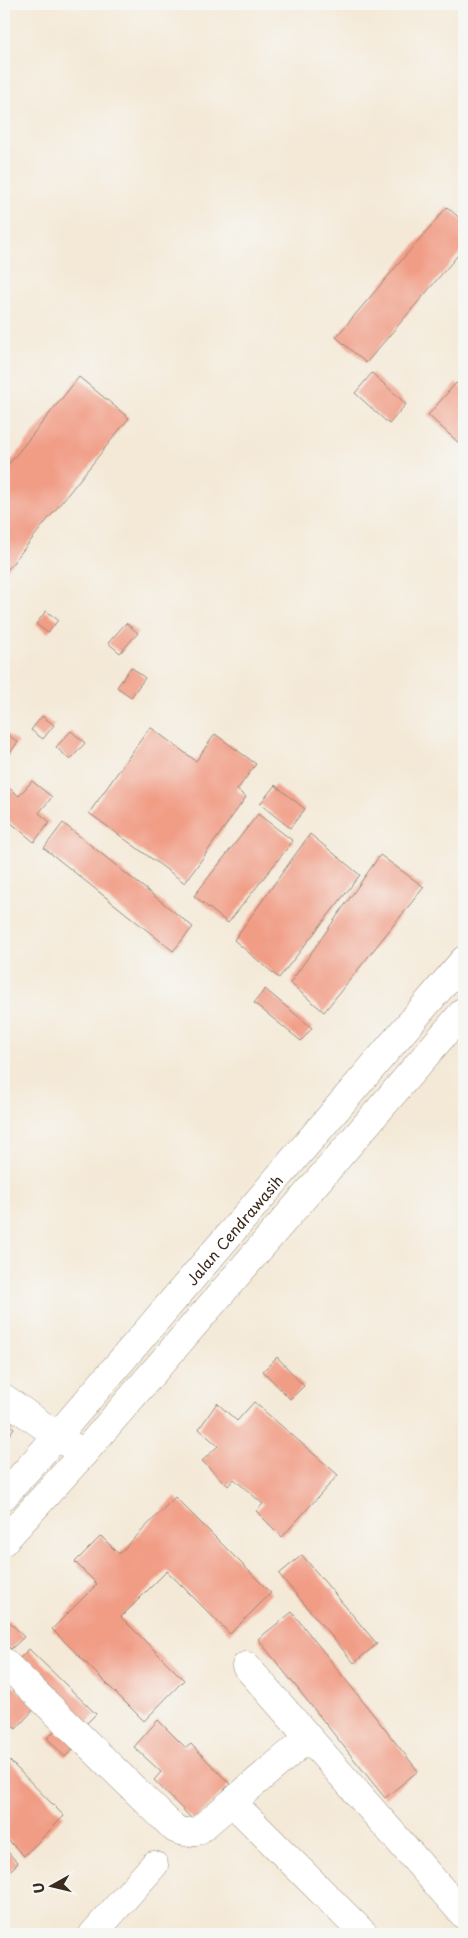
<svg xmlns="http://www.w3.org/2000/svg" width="468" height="1938" viewBox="0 0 468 1938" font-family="'Playpen Sans',sans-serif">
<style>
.building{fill:#f19c85}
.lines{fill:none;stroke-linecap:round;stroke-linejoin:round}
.minor-casing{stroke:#988a7a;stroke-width:29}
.secondary-casing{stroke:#988a7a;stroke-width:29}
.minor{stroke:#fff;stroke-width:28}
.secondary{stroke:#fff;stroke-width:28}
.labels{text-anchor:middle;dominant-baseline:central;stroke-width:4;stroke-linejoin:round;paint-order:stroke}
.street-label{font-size:15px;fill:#3b2a1e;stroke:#f6f6f2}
</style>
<rect width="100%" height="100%" fill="#f6f6f2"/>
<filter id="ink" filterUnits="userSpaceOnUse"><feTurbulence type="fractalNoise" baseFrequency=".02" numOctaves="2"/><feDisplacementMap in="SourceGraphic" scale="10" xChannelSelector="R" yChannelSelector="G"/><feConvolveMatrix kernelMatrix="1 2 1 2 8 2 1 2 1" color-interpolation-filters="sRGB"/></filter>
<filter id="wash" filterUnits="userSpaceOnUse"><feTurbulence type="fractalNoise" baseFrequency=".0096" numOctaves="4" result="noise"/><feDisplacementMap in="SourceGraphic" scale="20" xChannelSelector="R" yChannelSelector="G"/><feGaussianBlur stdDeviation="1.12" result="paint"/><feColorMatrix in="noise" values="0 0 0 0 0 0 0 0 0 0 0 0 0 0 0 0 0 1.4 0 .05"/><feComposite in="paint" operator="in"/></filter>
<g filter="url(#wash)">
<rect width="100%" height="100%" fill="#f4e9d7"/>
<g id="blocks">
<!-- building -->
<path class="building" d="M447,207L464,222V248L366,363L336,337Z
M372,373L406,404L389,424L355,393Z
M79,377L129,418L4,574V470Z
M456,383L464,390V440L460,444L428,415Z
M46,611L58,620L48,633L36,624Z
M126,623L138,633L120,653L108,643Z
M131,667L145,678L131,697L117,687Z
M42,716L54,725L43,739L31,730Z
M150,727L196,761L215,734L256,764L237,790L246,797L185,883L89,813Z
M71,731L85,743L70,760L56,747Z
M4,732L18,742L6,758L4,756Z
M32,781L52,797L39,813L50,822L34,842L4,817V784L19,796Z
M275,785L305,809L290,828L260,804Z
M258,814L293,841L228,923L194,896Z
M63,823L193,927L173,951L44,848Z
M310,834L360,875L279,978L234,940Z
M380,855L424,887L324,1012L290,983Z
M265,989L312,1028L301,1041L254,1003Z
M277,1357L304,1386L290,1399L263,1371Z
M254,1402L338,1475L282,1537L256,1511L263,1504L234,1479L228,1486L202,1461L218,1446L199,1429L217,1403L237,1421Z
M4,1420L14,1428L4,1442Z
M175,1497L271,1593L230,1634L167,1571L121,1617L184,1680L144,1721L52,1629L97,1584L75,1562L101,1536L119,1554Z
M302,1555L377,1644L354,1663L279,1574Z
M292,1612L418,1771L385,1798L258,1639Z
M8,1620L24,1637L11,1649L4,1642V1624Z
M29,1649L96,1714L84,1726L17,1661Z
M4,1677L36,1707L16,1729L4,1718Z
M158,1720L186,1748L191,1744L230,1784L194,1821L154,1780L161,1772L134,1747Z
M58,1728L76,1746L65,1757L47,1738Z
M4,1755L64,1816L24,1856L4,1836Z
M4,1848L18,1863L4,1877Z"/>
</g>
</g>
<g filter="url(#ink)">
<use href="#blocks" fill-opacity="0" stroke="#988a7a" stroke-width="1"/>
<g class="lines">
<!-- minor casing -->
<g class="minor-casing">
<path id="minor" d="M4,1398L83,1454
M4,1662L175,1829C184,1833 190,1833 199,1830L308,1738
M246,1666L464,1915
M232,1802L364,1934
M93,1934L154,1865"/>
</g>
<!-- secondary casing -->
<g class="secondary-casing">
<g id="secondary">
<path id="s1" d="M4,1496L57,1436L464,960"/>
<path d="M4,1541L83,1454L464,1011"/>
</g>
</g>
<!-- minor -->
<use href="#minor" class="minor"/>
<!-- secondary -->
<use href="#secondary" class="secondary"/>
</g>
</g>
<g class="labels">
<!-- street labels -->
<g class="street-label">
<text stroke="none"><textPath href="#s1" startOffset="352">Jalan Cendrawasih</textPath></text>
</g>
</g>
<!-- margin -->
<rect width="468" height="1938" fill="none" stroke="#f6f6f2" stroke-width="20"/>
<!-- north arrow -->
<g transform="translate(52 1886) rotate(262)" stroke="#f6f6f2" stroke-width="4" paint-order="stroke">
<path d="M0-4L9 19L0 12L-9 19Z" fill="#3b2a1e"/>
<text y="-8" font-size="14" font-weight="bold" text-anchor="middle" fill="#3b2a1e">U</text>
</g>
</svg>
